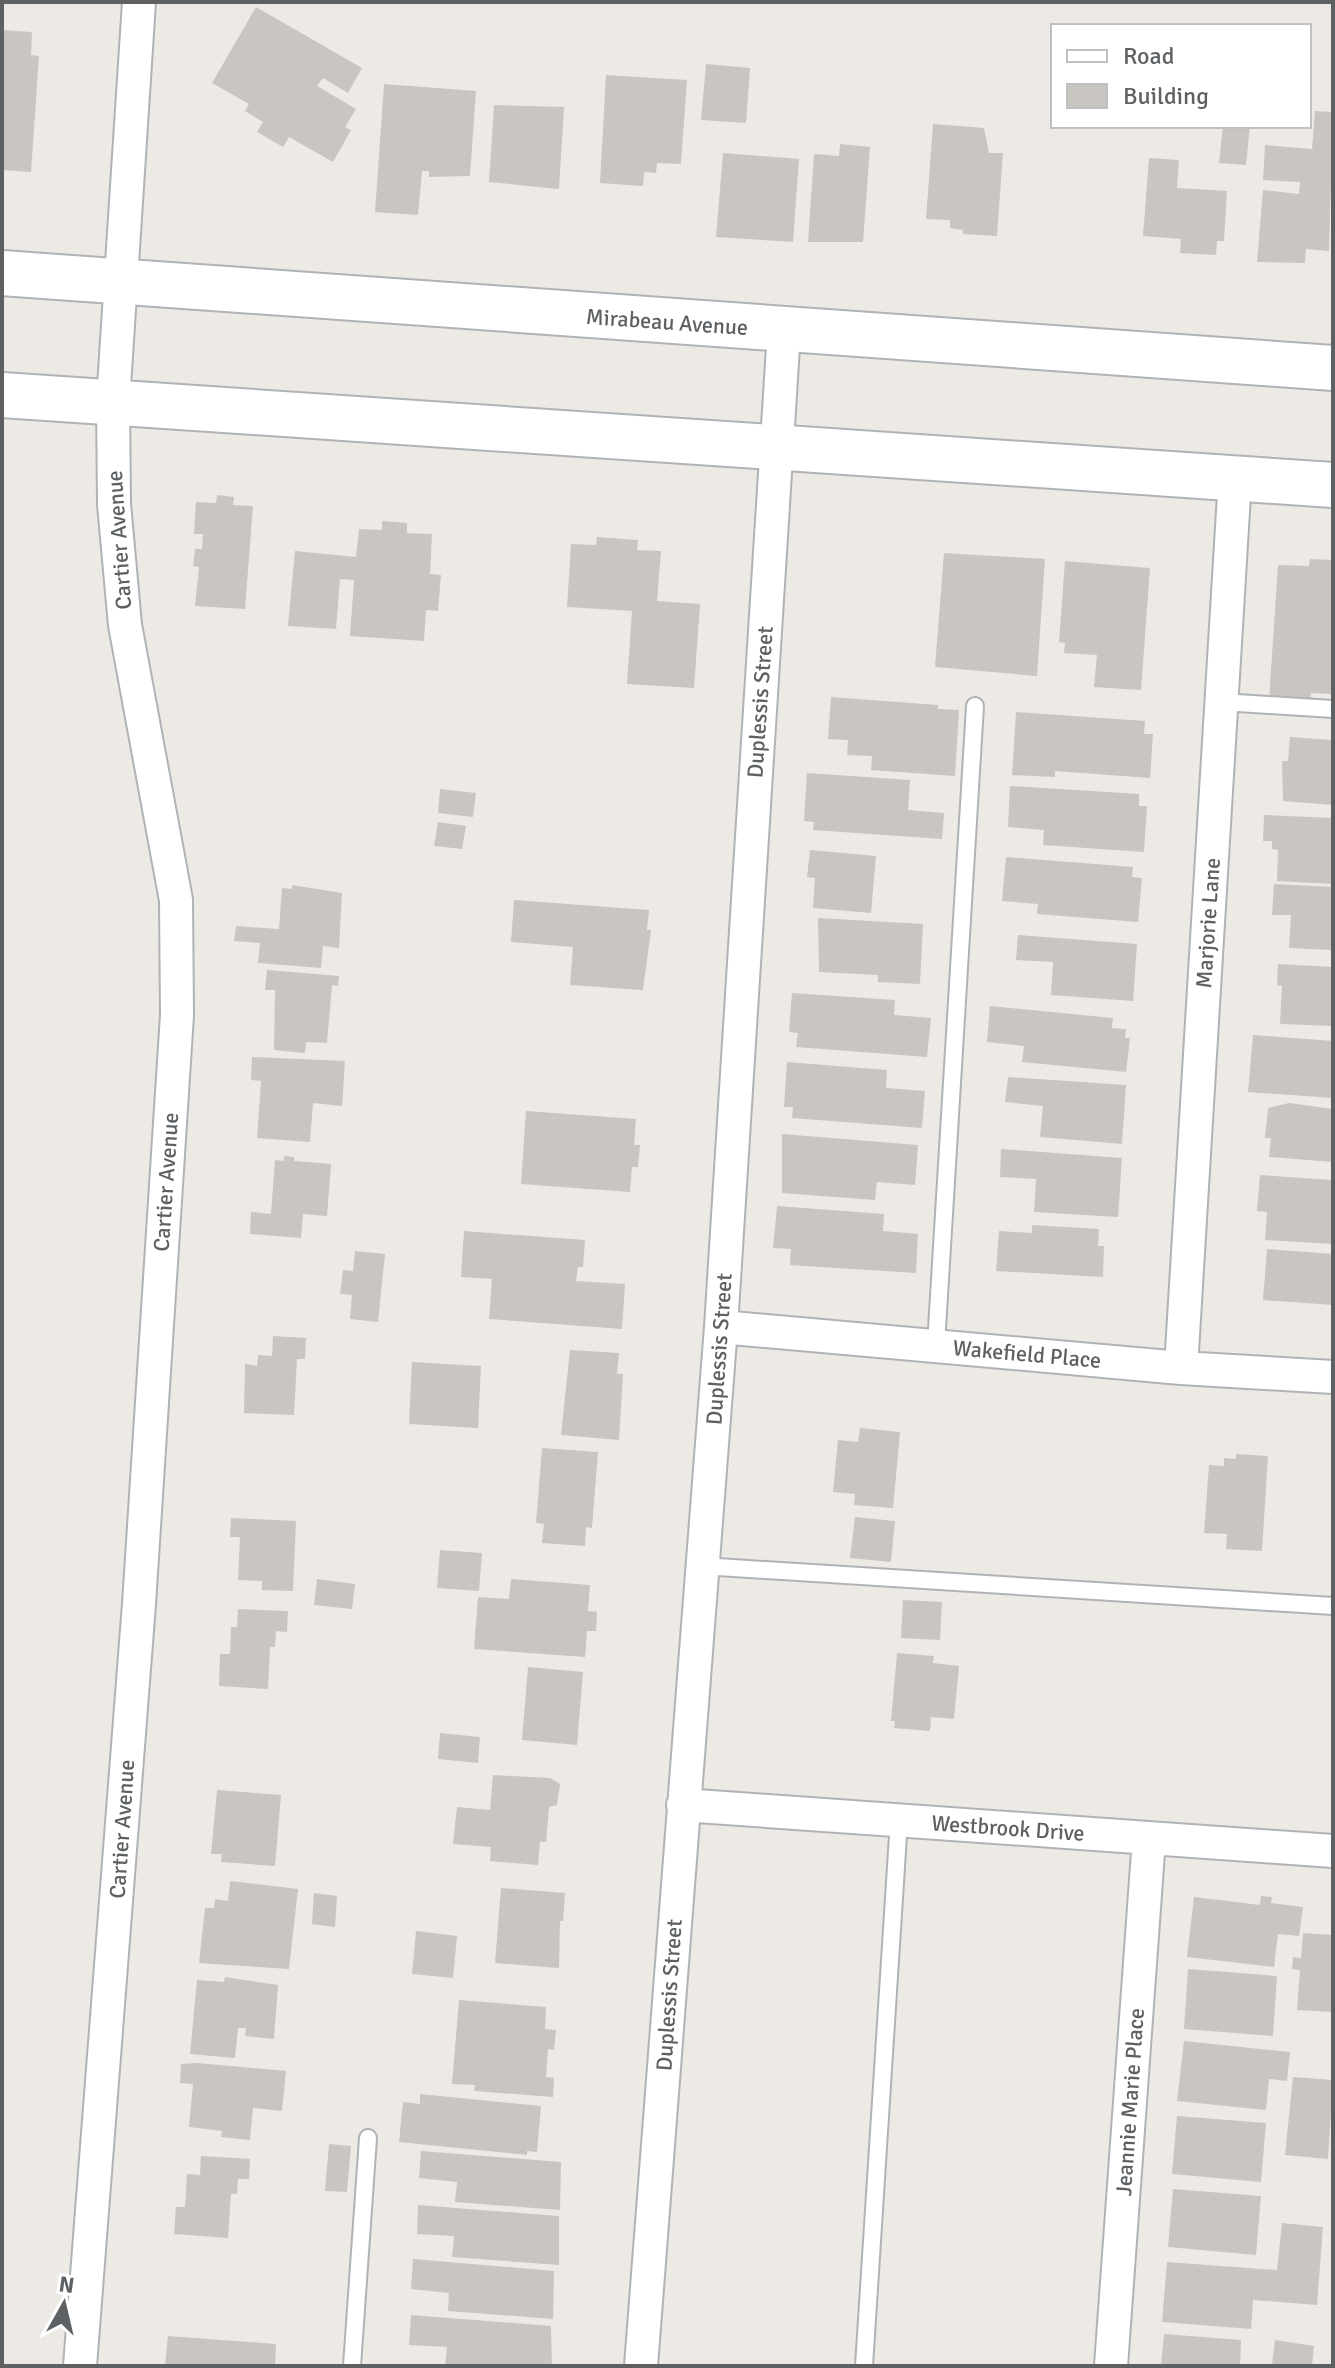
<svg xmlns="http://www.w3.org/2000/svg" width="1335" height="2368" viewBox="0 0 1335 2368" font-family="Signika,sans-serif">
<style>
.building{fill:#c9c5c1}
.lines{fill:none;stroke-linecap:round;stroke-linejoin:round}
.lane-casing{stroke:#b0b3b6;stroke-width:20}
.street-casing{stroke:#b0b3b6;stroke-width:36}
.secondary-casing{stroke:#afb3b6;stroke-width:48}
.lane{stroke:#fff;stroke-width:16}
.street{stroke:#fff;stroke-width:32}
.secondary{stroke:#fff;stroke-width:44}
.labels{text-anchor:middle;dominant-baseline:central;stroke-width:6;stroke-linejoin:round;paint-order:stroke}
.street-label{font-size:22px;fill:#5d6164;stroke:#fff}
</style>
<rect width="100%" height="100%" fill="#edeae5"/>
<!-- building -->
<path class="building" d="M256,7L362,68L348,93L323,78L317,86L356,109L345,127L351,130L333,162L289,137L283,147L257,132L263,122L245,111L249,104L212,83Z
M2,30L32,32L31,55L39,56L31,172L2,170Z
M706,64L750,68L746,123L701,120Z
M606,75L687,80L681,164L657,163L656,173L644,172L643,186L600,183Z
M384,84L476,91L470,176L429,177V171H422L418,215L375,212Z
M494,105L564,107L559,189L489,182Z
M1315,111L1333,112L1329,251L1306,249L1305,263L1257,262L1263,190L1299,194L1300,182L1263,180L1265,145L1312,149Z
M933,124L984,128L989,153H1003L997,236L963,234V230L950,228V220L926,219Z
M1223,126H1250L1246,165L1219,163Z
M840,144L870,147L863,242H808L814,154L839,156Z
M723,153L799,159L793,242L716,237Z
M1149,158L1179,160L1177,188L1227,191L1224,241H1217L1216,255L1180,253L1181,239L1143,236Z
M217,495L234,497L233,505L253,506L245,609L195,606L199,567L193,566L195,549H202L203,534H194L196,502L216,503Z
M382,521L407,523V533L432,534L430,574L441,575L438,611L426,610L424,641L350,636L354,580L340,579L336,629L288,626L295,551L356,557L359,529L382,530Z
M597,537L638,540L637,550L661,551L657,601L700,604L694,688L627,684L632,611L567,607L571,544L596,545Z
M944,553L1045,559L1037,676L935,667Z
M1310,559L1333,560V694L1311,693L1310,703L1269,700L1278,565L1309,566Z
M1065,561L1150,568L1141,690L1094,687L1097,655L1064,653L1065,643L1059,642Z
M831,697L938,705V709L959,710L955,776L871,770L872,756L847,755L848,740L828,739Z
M1016,712L1145,721L1144,734H1153L1150,778L1055,771V777L1012,775Z
M1290,737L1333,740V805L1283,801L1282,761H1288Z
M807,773L910,780L908,810L944,813L942,839L813,830L814,822L804,821Z
M1010,786L1139,794V806H1147L1144,852L1043,845L1044,830L1008,827Z
M440,789L476,793L473,817L438,813Z
M1264,815L1333,818V884L1277,881L1278,850L1272,849V841H1263Z
M438,822L466,826L462,849L434,846Z
M810,850L876,856L871,913L813,908L815,878L807,877Z
M1006,857L1133,867L1132,877L1142,878L1138,922L1037,914L1038,904L1002,901Z
M1274,884L1333,887V950L1289,948L1291,915H1272Z
M292,885L342,893L339,948L323,946L321,968L258,963L260,943L234,941L236,926L279,929L282,888L292,889Z
M514,900L649,910L647,930H651L643,990L570,985L573,947L511,942Z
M818,918L923,924L920,984L878,982V975L819,972Z
M1018,935L1137,944L1133,1001L1051,995L1053,962L1016,960Z
M1278,964L1333,967V1026L1280,1024L1282,986L1277,985Z
M267,970L339,976L338,986L332,985L327,1043L306,1042L305,1053L274,1050L275,990H265Z
M792,993L895,1000L894,1015L931,1018L927,1057L796,1047L798,1033L789,1032Z
M990,1006L1113,1018L1112,1028L1126,1029L1125,1038H1130L1126,1072L1022,1062L1024,1046L987,1042Z
M1253,1035L1333,1041V1098L1248,1092Z
M252,1057L345,1061L342,1106L313,1103L310,1142L257,1138L261,1081L251,1080Z
M787,1062L887,1070L886,1088L925,1091L922,1128L792,1118L793,1107H784Z
M1008,1077L1126,1085L1122,1144L1040,1137L1043,1106L1005,1102Z
M1289,1103L1333,1109V1162L1269,1157L1271,1138H1265L1268,1108Z
M526,1111L636,1119L634,1145H640L638,1167H632L630,1192L521,1184Z
M782,1134L918,1145L915,1185L877,1182L875,1200L782,1193Z
M1001,1149L1122,1158L1118,1217L1034,1212L1036,1179L1000,1177Z
M284,1156L294,1157V1161L331,1164L327,1216L303,1214L301,1238L250,1234L251,1212L271,1214L275,1160L284,1161Z
M1260,1175L1333,1180V1244L1265,1240L1267,1212L1257,1211Z
M777,1206L884,1214L883,1231L918,1234L916,1273L790,1265L791,1249L773,1248Z
M1032,1225L1099,1229L1098,1246H1104L1103,1277L996,1271L999,1231L1032,1233Z
M464,1231L585,1240L583,1267H578L576,1281L625,1284L622,1329L489,1319L492,1279L461,1277Z
M1267,1249L1333,1254V1305L1263,1300Z
M355,1251L385,1254L378,1322L350,1319L352,1295L340,1294L343,1270L353,1271Z
M273,1336L306,1338L305,1359H297L294,1415L244,1413L245,1364L257,1366L258,1355L272,1356Z
M570,1350L619,1353L617,1374H623L619,1440L561,1435Z
M412,1362L481,1366L478,1428L409,1424Z
M860,1428L900,1432L893,1508L854,1505L855,1494L833,1492L838,1440L858,1442Z
M542,1448L598,1452L592,1528L586,1527L585,1546L542,1543L544,1524L536,1523Z
M1236,1454L1268,1456L1262,1551L1226,1549L1227,1534L1204,1533L1209,1465L1224,1466V1458L1236,1459Z
M855,1517L895,1521L891,1562L850,1558Z
M231,1518L296,1521L293,1591L262,1590V1581L238,1580L240,1537H230Z
M440,1550L482,1553L479,1591L437,1588Z
M317,1579L355,1584L352,1609L314,1605Z
M511,1579L590,1585L588,1611L597,1612L596,1631H587L585,1657L474,1649L478,1597L509,1599Z
M903,1600L942,1602L940,1640L901,1638Z
M238,1609L288,1611L287,1632L276,1631L275,1647H270L268,1689L219,1686L220,1654H230L231,1627H237Z
M897,1653L934,1656L933,1663L959,1666L954,1719L931,1717L930,1731L894,1728L895,1721H891Z
M528,1667L583,1672L577,1745L522,1740Z
M440,1733L480,1737L478,1763L438,1759Z
M493,1775L550,1778L560,1784L557,1805L549,1807L546,1842H540L538,1865L490,1861L491,1847L453,1844L457,1807L490,1810Z
M217,1790L281,1795L275,1866L221,1862L222,1854H211Z
M230,1881L298,1889L289,1969L199,1963L205,1908H214L215,1899L228,1901Z
M501,1888L565,1893L563,1921H560L559,1968L495,1963Z
M314,1893L337,1896L335,1927L312,1924Z
M1261,1896L1272,1897L1271,1903L1303,1907L1299,1936L1278,1934L1274,1967L1187,1957L1194,1897L1260,1905Z
M416,1931L457,1936L453,1978L412,1974Z
M1303,1933L1333,1935V2012L1297,2010L1300,1970L1292,1969L1293,1957L1301,1958Z
M1188,1969L1277,1976L1273,2036L1184,2029Z
M225,1977L278,1985L274,2039L245,2036L246,2028H238L235,2058L190,2054L197,1980L224,1982Z
M459,2000L546,2007L545,2029L556,2030L554,2050L548,2049L546,2077L554,2078L553,2097L474,2091L475,2085L452,2084Z
M1184,2041L1290,2052L1287,2081L1269,2079L1266,2110L1177,2101Z
M197,2063L286,2071L282,2111L253,2108L250,2140L221,2137L222,2131L189,2127L193,2084L180,2083L181,2064Z
M1293,2077L1333,2080L1328,2159L1285,2155Z
M420,2094L541,2106L537,2152L527,2151V2155L399,2142L403,2102L420,2104Z
M1177,2116L1266,2123L1261,2182L1172,2174Z
M329,2144L351,2146L347,2192L325,2191Z
M421,2151L561,2162L560,2210L455,2202L457,2182L419,2178Z
M201,2156L250,2159L249,2179H238L237,2194H231L228,2238L174,2234L176,2207H185L187,2174L200,2175Z
M1173,2189L1261,2196L1256,2255L1168,2247Z
M418,2205L559,2216V2265L452,2257L454,2236L417,2234Z
M1282,2223L1323,2227L1317,2305L1253,2300L1251,2329L1162,2322L1167,2262L1277,2270Z
M413,2259L554,2271L553,2319L448,2311L449,2293L411,2289Z
M411,2315L551,2326L552,2366H445L447,2347L409,2345Z
M1164,2334L1241,2340L1240,2366H1161Z
M168,2336L276,2344L275,2366H165Z
M1275,2340L1314,2346L1312,2366L1272,2365Z"/>
<g class="lines">
<!-- lane casing -->
<g class="lane-casing">
<path id="lane" d="M1222,702L1333,709
M936,1345L975,706
M702,1566L1333,1606
M352,2366L368,2138
M864,2366L899,1820"/>
</g>
<!-- street casing -->
<g class="street-casing">
<path id="street" d="M721,1327L1181,1368L1333,1377
M1181,1368L1235,478
M683,1805L1333,1851
M80,2366L139,1604L177,1015L176,900L125,625L114,504L113,402L139,2
M641,2366L721,1327L784,331
M1111,2366L1149,1838"/>
</g>
<!-- secondary casing -->
<g class="secondary-casing">
<path id="secondary" d="M2,273L1333,368
M2,395L1333,485"/>
</g>
<!-- lane -->
<use href="#lane" class="lane"/>
<!-- street -->
<use href="#street" class="street"/>
<!-- secondary -->
<use href="#secondary" class="secondary"/>
</g>
<g class="labels">
<!-- street labels -->
<g class="street-label">
<text transform="translate(667 322) rotate(4)">Mirabeau Avenue</text>
<text transform="translate(119 540) rotate(-94)">Cartier Avenue</text>
<text transform="translate(760 702) rotate(-86)">Duplessis Street</text>
<text transform="translate(1208 923) rotate(-86)">Marjorie Lane</text>
<text transform="translate(166 1182) rotate(-86)">Cartier Avenue</text>
<text transform="translate(719 1349) rotate(-86)">Duplessis Street</text>
<text transform="translate(1027 1354) rotate(5)">Wakefield Place</text>
<text transform="translate(1008 1828) rotate(4)">Westbrook Drive</text>
<text transform="translate(122 1829) rotate(-86)">Cartier Avenue</text>
<text transform="translate(669 1995) rotate(-86)">Duplessis Street</text>
<text transform="translate(1130 2102) rotate(-86)">Jeannie Marie Place</text>
</g>
</g>
<!-- border -->
<rect width="1335" height="2368" fill="none" stroke="#5d6164" stroke-width="8"/>
<!-- legend -->
<rect x="1051" y="24" width="260" height="104" fill="#ffffff" stroke="#bec0c1" stroke-width="2"/>
<rect x="1067" y="50" width="40" height="12" fill="#ffffff" stroke="#bec0c1" stroke-width="2"/>
<text x="1123" y="64" font-size="24" fill="#5d6164">Road</text>
<rect x="1067" y="84" width="40" height="24" fill="#c9c5c1" stroke="#bec0c1" stroke-width="2"/>
<text x="1123" y="104" font-size="24" fill="#5d6164">Building</text>
<!-- north arrow -->
<g transform="translate(64 2304) rotate(8)" stroke="#ffffff" stroke-width="6" paint-order="stroke">
<path d="M0-6L14 30L0 20L-14 30Z" fill="#5d6164"/>
<text y="-12" font-size="22" font-weight="bold" text-anchor="middle" fill="#5d6164">N</text>
</g>
</svg>
